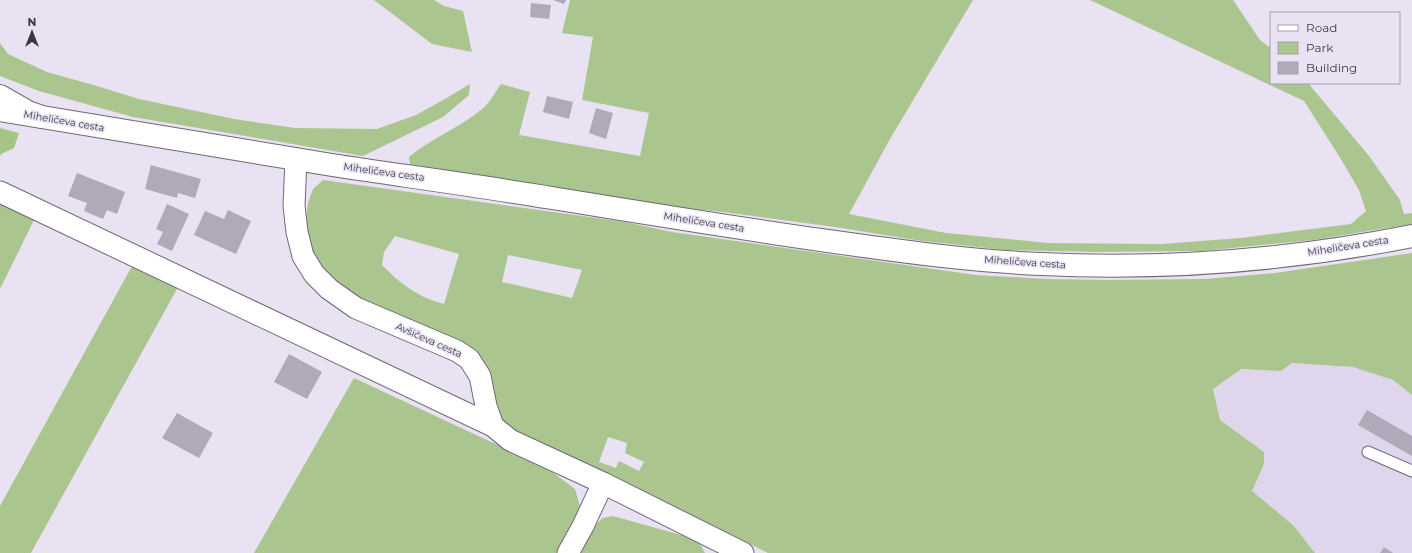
<svg xmlns="http://www.w3.org/2000/svg" width="1412" height="553" viewBox="0 0 1412 553" font-family="Montserrat,sans-serif">
<style>
.built{fill:#dfd5ed}
.green{fill:#aac58e;fill-rule:evenodd}
.forest{fill:#a6c483}
.building{fill:#b0a9b9}
.lines{fill:none;stroke-linecap:round;stroke-linejoin:round}
.lane-casing{stroke:#6e6877;stroke-width:13}
.street-casing{stroke:#6e6877;stroke-width:23}
.secondary-casing{stroke:#6e6877;stroke-width:24}
.highway-casing{stroke:#6e6877;stroke-width:24}
.lane{stroke:#fff;stroke-width:11}
.street{stroke:#fff;stroke-width:21}
.secondary{stroke:#fff;stroke-width:22}
.highway{stroke:#fff;stroke-width:22}
.labels{text-anchor:middle;dominant-baseline:central;stroke-width:3;stroke-linejoin:round;paint-order:stroke}
.street-label{font-size:10px;fill:#3c3940;stroke:#e9e2f3}
</style>
<rect width="100%" height="100%" fill="#e9e2f3"/>
<!-- built -->
<path class="built" d="M1292,363L1353,367L1393,380L1412,395V553H1315L1293,525L1252,491L1264,464V452L1220,420L1213,389L1241,369L1281,371Z"/>
<!-- green -->
<path class="green" d="M374,0H434L444,6L463,11L472,52L432,44Z
M570,0H973L890,139L849,214L946,233L1048,243L1161,244L1241,238L1351,224L1366,211L1359,190L1339,156L1304,101L1090,0H1233L1260,40L1271,48V83H1308L1369,156L1400,200L1404,214L1412,213V224L1313,240L1202,251L1097,252L1005,250L922,241L835,227L723,212L674,207L410,164L409,157C431,138 460,128 482,109C490,103 495,92 501,84L530,92L519,135L640,156L649,113L582,100L593,37L562,33Z
M0,43L8,54L47,72L97,86L139,99L234,119L295,128L377,129L416,115L445,99L470,84L469,95L443,117L363,156L133,117L39,91L0,76Z
M323,180L625,222L672,232L976,275L1046,279L1110,280L1205,279L1275,273L1412,253V395L1393,380L1353,367L1292,363L1281,371L1241,369L1213,389L1220,420L1264,452V464L1252,491L1293,525L1315,553H768L508,427L498,414L493,385L486,367L349,295L323,274L312,254L305,228L308,203L313,189ZM395,236L459,254L444,304C417,297 401,284 382,265L384,252ZM508,255L582,270L572,298L502,282ZM608,437L627,443L625,453L644,462L639,471L619,461L616,468L599,462Z
M0,199L36,216L0,289Z
M132,266L178,287L31,553H0V506Z
M354,378L547,468L575,489L580,506L573,531L561,553H254Z
M613,516L688,537L699,542L705,553H577L593,527L603,518Z"/>
<!-- forest -->
<path class="forest" d="M0,128L19,133L14,148L1,154L0,157Z"/>
<!-- building -->
<path class="building" d="M553,0H566L564,4Z
M531,3L551,5L549,19L530,17Z
M547,96L573,102L569,119L543,112Z
M596,108L613,113L606,139L589,133Z
M151,165L201,179L195,198L178,193L177,198L145,189Z
M77,173L125,192L117,214L107,210L103,219L84,211L87,203L68,196Z
M167,204L189,214L172,251L157,244L163,232L156,229Z
M228,210L251,221L236,254L194,235L205,211L224,219Z
M289,354L322,372L307,399L274,382Z
M1367,410L1412,436V456L1358,425Z
M177,413L213,433L199,458L162,438Z
M1384,547L1393,553H1380Z"/>
<g class="lines">
<!-- lane casing -->
<g class="lane-casing">
<path id="lane" d="M1368,452L1412,471"/>
</g>
<!-- street casing -->
<g class="street-casing">
<path id="street" d="M296,159L294,206L297,232L303,256L314,274L329,289L356,308L457,351L469,359L480,376L486,406L493,426L510,440L603,483L743,553
M0,192L493,426
M568,553L583,526L603,483"/>
</g>
<!-- secondary casing -->
<g class="secondary-casing">
<path id="secondary" d="M0,110C111,128 221,147 332,165C405,176 479,186 552,198C644,213 736,228 828,241C898,251 970,261 1041,264C1165,270 1291,260 1412,236"/>
</g>
<!-- highway casing -->
<g class="highway-casing">
<path id="highway" d="M0,96L28,112L42,117"/>
</g>
<!-- lane -->
<use href="#lane" class="lane"/>
<!-- street -->
<use href="#street" class="street"/>
<!-- secondary -->
<use href="#secondary" class="secondary"/>
<!-- highway -->
<use href="#highway" class="highway"/>
</g>
<g class="labels">
<!-- street labels -->
<g class="street-label">
<text transform="translate(64 121) rotate(10)">Miheličeva cesta</text>
<text transform="translate(384 172) rotate(8)">Miheličeva cesta</text>
<text transform="translate(704 222) rotate(9)">Miheličeva cesta</text>
<text transform="translate(1348 246) rotate(-9)">Miheličeva cesta</text>
<text transform="translate(1025 262) rotate(4)">Miheličeva cesta</text>
<text transform="translate(429 340) rotate(24)">Avšičeva cesta</text>
</g>
</g>
<!-- legend -->
<rect x="1270" y="12" width="130" height="72" fill="#e9e2f3" stroke="#a49eab"/>
<rect x="1278" y="25" width="20" height="6" fill="#ffffff" stroke="#a49eab"/>
<text x="1306" y="32" font-size="12" fill="#3c3940">Road</text>
<rect x="1278" y="42" width="20" height="12" fill="#aac58e" stroke="#a49eab"/>
<text x="1306" y="52" font-size="12" fill="#3c3940">Park</text>
<rect x="1278" y="62" width="20" height="12" fill="#b0a9b9" stroke="#a49eab"/>
<text x="1306" y="72" font-size="12" fill="#3c3940">Building</text>
<!-- north arrow -->
<g transform="translate(32 32)" stroke="#e9e2f3" stroke-width="3" paint-order="stroke">
<path d="M0-3L7 15L0 10L-7 15Z" fill="#3c3940"/>
<text y="-6" font-size="11" font-weight="bold" text-anchor="middle" fill="#3c3940">N</text>
</g>
</svg>
